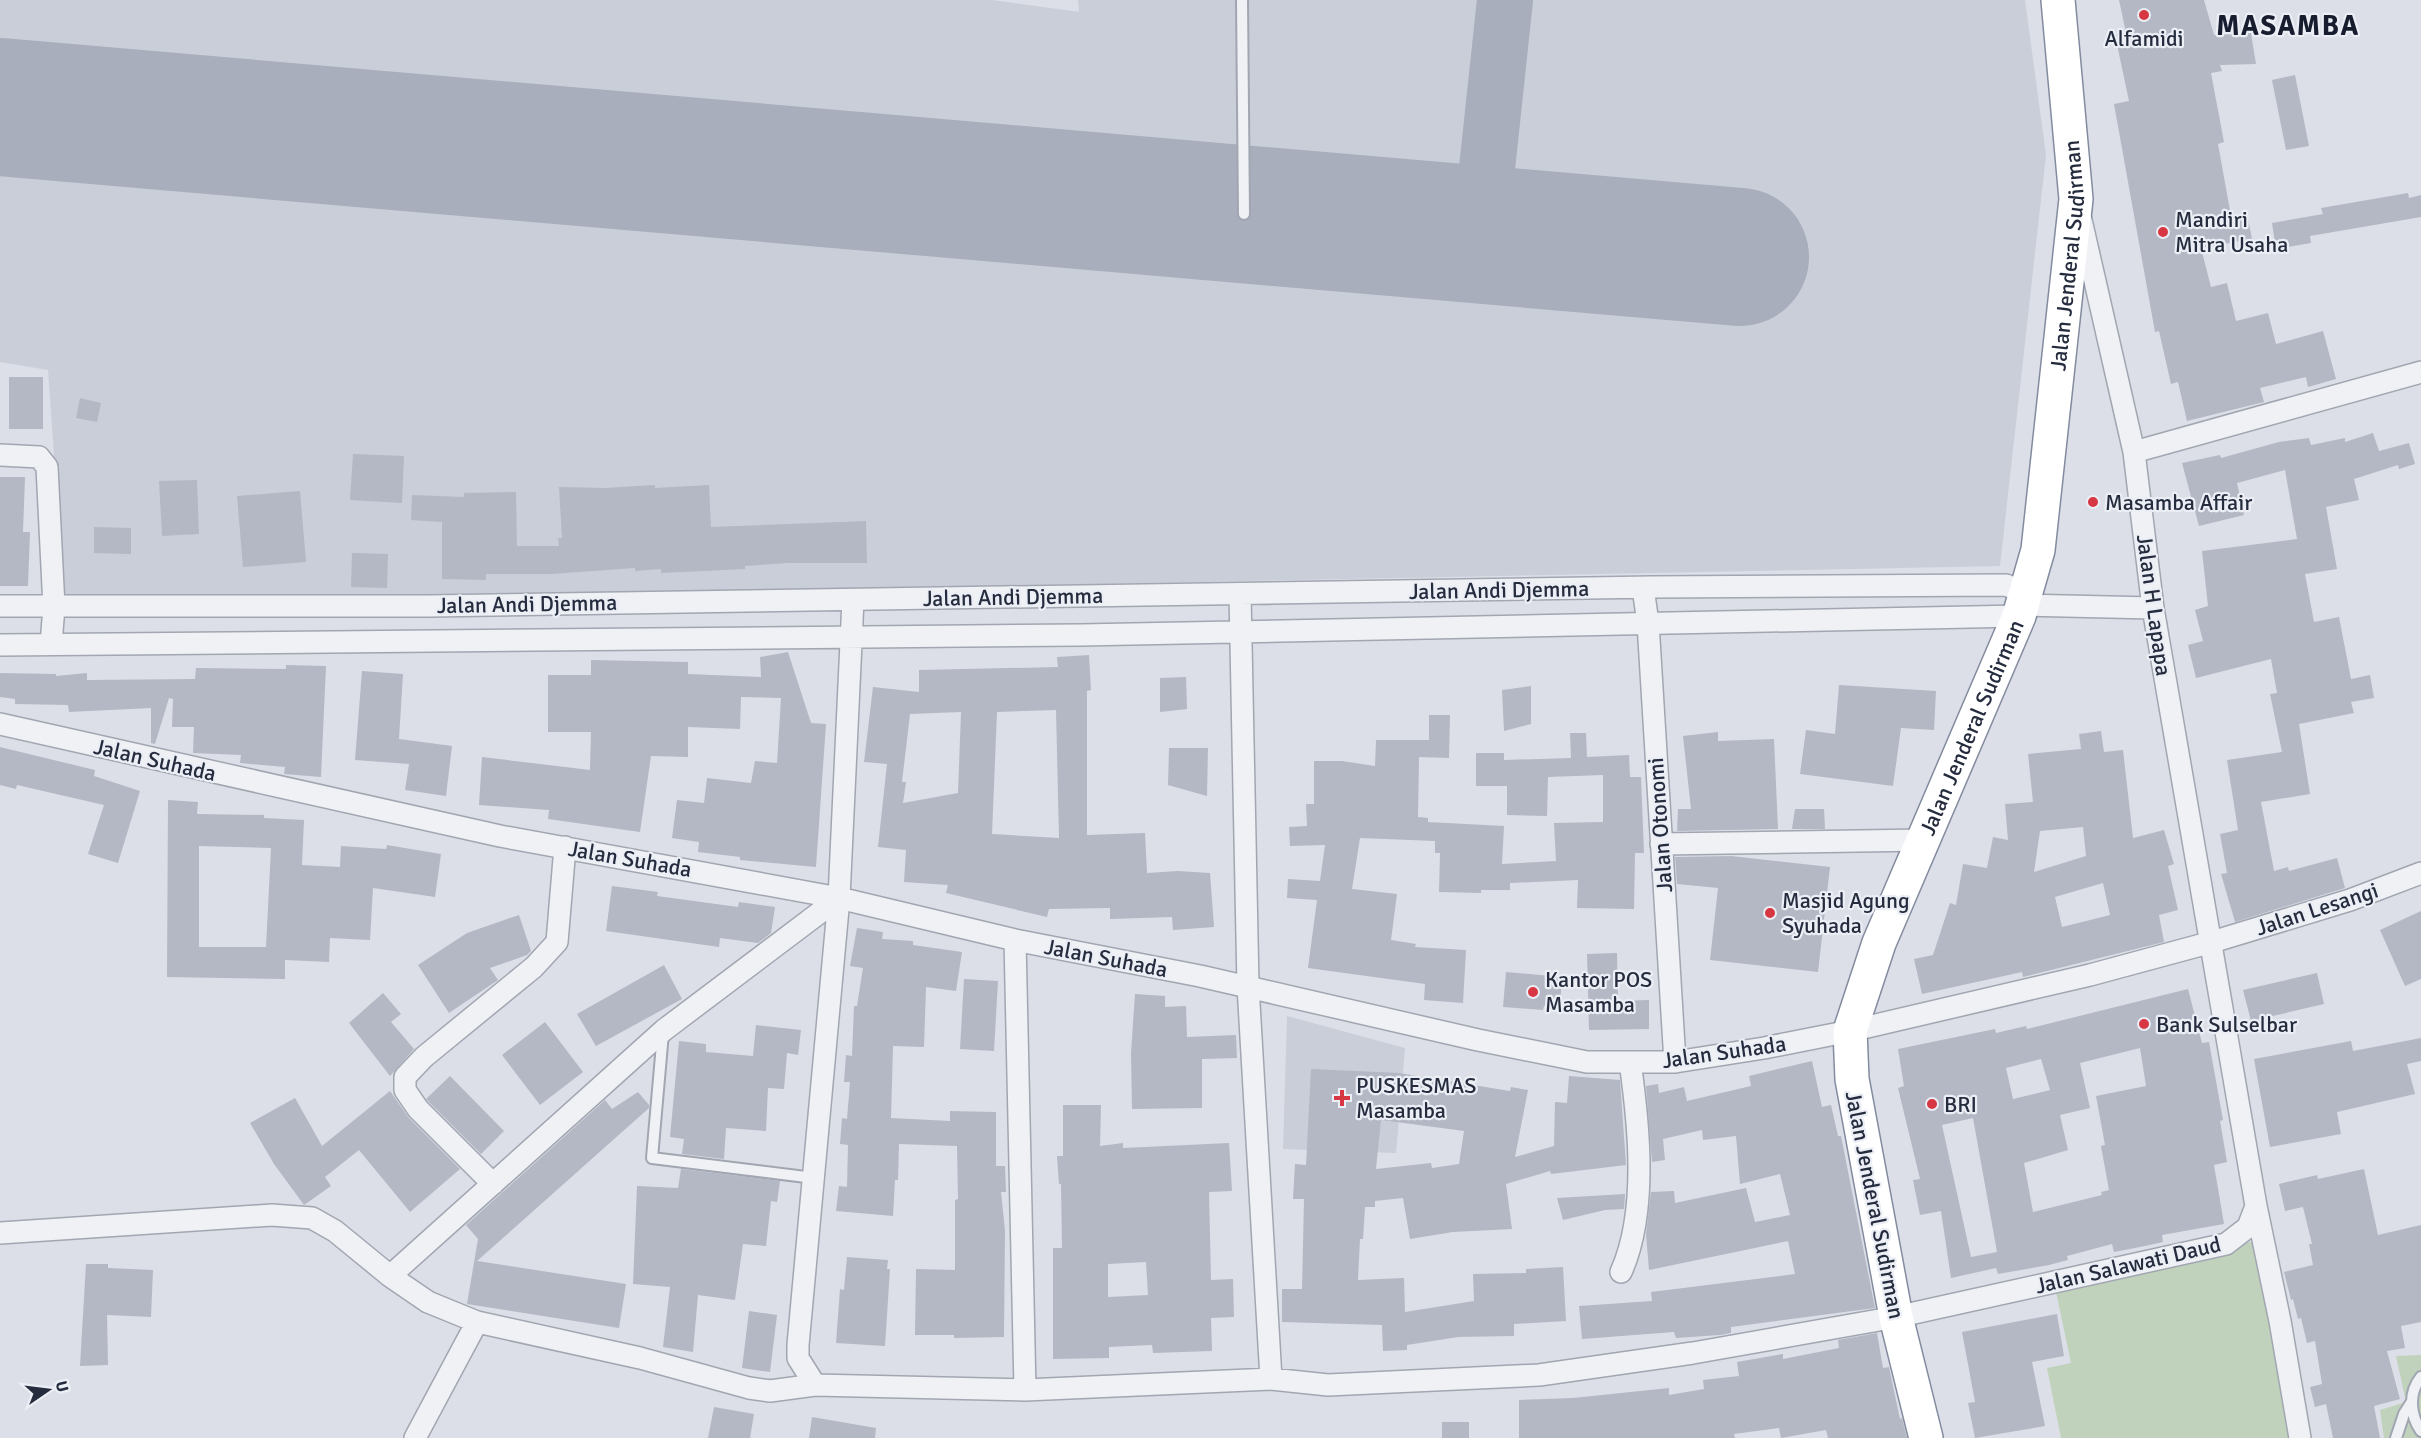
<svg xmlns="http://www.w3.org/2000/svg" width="2421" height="1438" viewBox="0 0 2421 1438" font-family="Signika,sans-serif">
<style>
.built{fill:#caced9}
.green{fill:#c0d2bc}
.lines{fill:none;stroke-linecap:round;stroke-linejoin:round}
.taxiway{stroke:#a8aebc;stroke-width:56}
.runway{stroke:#a8aebc;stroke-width:138}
.building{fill:#b3b8c4;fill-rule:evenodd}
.service-casing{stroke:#a1a6b1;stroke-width:14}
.minor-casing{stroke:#a1a6b1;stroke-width:24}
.trunk-casing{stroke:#838b9f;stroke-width:36}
.service{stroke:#eff1f5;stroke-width:10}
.minor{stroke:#eff1f5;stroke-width:21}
.trunk{stroke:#fff;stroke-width:33}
.poi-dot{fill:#d63742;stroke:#ebeef5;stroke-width:2}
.labels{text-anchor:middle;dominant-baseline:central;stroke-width:4.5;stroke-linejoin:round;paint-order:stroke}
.poi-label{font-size:22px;fill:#252c3e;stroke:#ebeef5;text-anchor:start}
.street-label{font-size:22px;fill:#252c3e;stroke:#ebeef5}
.district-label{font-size:28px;font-weight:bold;letter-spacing:1.5px;fill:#171d2f;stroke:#ebeef5}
</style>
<rect width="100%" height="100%" fill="#dcdfe7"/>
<!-- built -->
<path class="built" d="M0,0H992L1079,12L1078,0H2025L2046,155L2000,566L547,595L64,597L48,370L0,362Z
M1287,1016L1405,1048L1396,1153L1283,1149Z"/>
<!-- green -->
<path class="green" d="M2271,1237L2310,1438H2061L2047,1368L2071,1363L2055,1287Z
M2421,1355V1438H2384L2380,1410L2406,1402L2396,1356Z"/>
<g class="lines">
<!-- taxiway -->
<path class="taxiway" d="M1480,234L1505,0"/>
<!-- runway -->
<path class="runway" d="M0,107L1740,257"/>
</g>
<!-- building -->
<path class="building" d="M2119,0H2204L2214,35L2250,27L2256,64L2220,65L2222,71L2211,73L2224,142L2218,144L2231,216L2247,213L2252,239L2201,248L2211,287L2227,283L2236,321L2268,313L2276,344L2323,331L2336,379L2308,387L2306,377L2260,388L2264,402L2187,421L2178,382L2171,384L2159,331L2155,332L2114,104L2129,101L2115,35L2126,33Z
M2295,75L2309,146L2286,150L2272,80Z
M2408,193L2409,198L2421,195V217L2310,236L2311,243L2276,249L2272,223L2323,214L2321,208Z
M9,377H43V429H9Z
M80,398L101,403L97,422L76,418Z
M2373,433L2379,451L2409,443L2415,464L2399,469L2398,465L2354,479L2359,500L2326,507L2337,569L2305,574L2314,622L2339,617L2351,679L2370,675L2374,698L2351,702L2354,713L2299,724L2310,794L2261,802L2274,871L2288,867L2289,871L2337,858L2345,888L2235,922L2221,874L2227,873L2220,834L2238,830L2227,760L2282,752L2270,694L2277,693L2271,659L2196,678L2188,645L2203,641L2195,610L2208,606L2202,551L2297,539L2285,470L2237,483L2244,515L2199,526L2182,463L2220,455L2221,458L2279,442L2309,438L2311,445L2345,438V442Z
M353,454L404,456L402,503L350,500Z
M0,477H25L23,532H30L28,586H0Z
M197,480L199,534L162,536L159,481Z
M655,485V488L709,485L711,527L866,521L867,563H787L745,566V569L661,573V569L635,571V568L551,574H486V580L442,579V522L411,520L412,495L464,497V493L516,492L517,546H559L558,538H562L559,487L604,488Z
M300,491L306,562L243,567L237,496Z
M94,527L131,528V554L94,553Z
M352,553L388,554L387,588L351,587Z
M788,652L811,723L826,724L816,867L740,860V857L698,852L699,842L672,838L677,800L704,803L707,778L751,783L755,761L777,763L781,698L741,697L740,729L688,727V757L651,756L640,832L548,819L549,810L479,805L482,757L590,770L591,732H548V675H591V660L688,662V674L761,677L760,657Z
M1089,655L1091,690L1087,691V835L1145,833L1147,873L1178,871L1210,873L1214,927L1173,930L1172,917L1110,919V908L1049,909L1047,917L946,893L948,885L904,882L906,850L878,847L887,764L864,762L873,687L919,692V670L1058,667L1057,657ZM1056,710L1059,838L992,834L997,712ZM961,712L958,793L903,803L906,782H902L910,714Z
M286,665L326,666L321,777L284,774L285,767L240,763L241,755L193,753L194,727H172L173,699L169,698L155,744L151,743V708L69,712L68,705L15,704V699L0,697V673L56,674V676L87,673V680L195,679L196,668L286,669Z
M362,671L403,674L399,739L452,746L446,796L405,790L409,764L355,760Z
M1186,677L1187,709L1160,712V678Z
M1839,685L1936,691L1934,730L1901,728L1893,786L1800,774L1806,730L1835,734Z
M1531,686V724L1504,731L1502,690Z
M1429,715H1450L1449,758L1419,757L1418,817L1428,818V822L1504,826L1502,864L1556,861L1554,823L1603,822V775L1548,777L1547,816L1507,815V786H1476V753H1504V760L1571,758L1570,733H1586L1587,757L1629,755L1630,777H1641L1644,853H1635L1634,909L1577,908L1578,880L1510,883V890H1481V893L1439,892L1440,853H1435V841L1360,838L1352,889L1397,894L1391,940L1416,944L1415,947L1466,950L1463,1003L1424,1000L1425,984L1308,968L1317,900L1287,898L1288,879L1320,881L1325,845L1290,846L1289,827L1307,826L1306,804H1314V761H1342L1375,766L1376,740H1429Z
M2101,731L2104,752L2123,750L2133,838L2164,830L2174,864L2168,866L2178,910L2159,915L2164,942L2023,977L2022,972L1922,994L1914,959L1933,955L1950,903L1956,905L1963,864L1987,868L1993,837L2008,840L2005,804L2033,802L2028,754L2081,749L2079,734ZM2083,827L2086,856L2034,872L2040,831ZM2103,883L2110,915L2062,927L2055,897Z
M1718,732V741L1774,739L1778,829L1677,831L1678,809H1691L1683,736Z
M0,747L95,770L94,776L140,791L118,863L88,854L104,805L17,785L16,789L0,785Z
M1169,748H1208L1207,796L1168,785Z
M168,800L198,802L197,814L264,815V818L304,820L302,865L340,867L341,846L386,849L387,845L441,854L435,897L373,888L370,940L330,938L329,962L285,960V979L167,977ZM199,846L271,848L266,947H199Z
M1795,809H1824L1825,829H1792Z
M1731,856L1830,867L1818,972L1710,960L1718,888L1677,884L1675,857Z
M612,886L658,892L657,896L738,907L739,902L775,907L771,933L758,943L720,938L719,947L606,931Z
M2421,911V979L2405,986L2380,930Z
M519,915L531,951L527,955L490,968L498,980L449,1013L418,965L467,933Z
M857,928L883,932L882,939L913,941V945L962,952L956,991L926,987L924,1047L893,1046L891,1118L950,1121V1111L996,1112V1166H1005L1006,1192H1001L1005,1231L1004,1337L954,1338V1335H915L916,1269L955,1270V1200L958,1199L957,1146L899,1144L898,1180H895L893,1216L836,1211L839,1186L847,1187L848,1145L840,1144L842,1118L847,1119L850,1082H844L846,1055L852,1056L854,1006H857L863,968L850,966Z
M1617,953L1618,1001L1649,1000V1029L1589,1030L1587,954Z
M664,965L682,999L596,1046L577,1014Z
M1506,972L1562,977L1560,1007L1544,1006L1543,1010L1503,1007Z
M2317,973L2324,1004L2251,1021L2243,990Z
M964,979L998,981L994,1051L960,1049Z
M2188,989L2202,1043L2209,1042L2223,1120L2220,1121L2227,1162L2214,1165L2224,1224L2162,1235L2163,1242L2145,1246L2114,1252L2112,1244L2067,1256L2068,1260L2049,1265L1998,1274L1996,1268L1951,1278L1941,1211L1920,1215L1913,1180L1920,1179L1898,1088L1904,1086L1898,1049L1995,1029L1996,1033L2026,1026L2027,1029ZM2140,1048L2146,1086L2096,1096L2105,1145L2101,1146L2109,1190L2101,1192L2102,1195L2033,1212L2024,1163L2068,1150L2060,1115L2090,1108L2080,1063ZM2041,1059L2050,1090L2013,1099L2006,1068ZM1973,1118L1997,1252L1971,1257L1942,1125Z
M383,993L401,1014L391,1022L414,1049L390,1076L349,1023Z
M1135,994L1165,996V1007L1186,1006L1187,1037L1236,1035L1237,1058L1202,1059V1108L1132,1109L1131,1053Z
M545,1022L583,1072L540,1105L502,1055Z
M756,1025L801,1030L798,1055L787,1053L784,1089L768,1088L766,1131L726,1128L724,1159L682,1154L684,1139L670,1137L679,1041L706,1044V1052L753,1056Z
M2421,1038V1061L2407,1064L2415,1094L2337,1112L2341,1134L2270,1147L2254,1059L2351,1041L2353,1051Z
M1812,1061L1822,1107L1831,1105L1838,1136H1841L1875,1308L1731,1327V1333L1720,1335L1676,1338L1674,1332L1582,1339L1579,1306L1652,1301L1651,1292L1795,1274L1788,1241L1649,1270L1646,1234L1651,1192L1674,1191L1675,1203L1746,1188L1755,1222L1790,1215L1780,1174L1740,1184L1736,1136L1703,1140L1702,1130L1663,1139L1665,1160L1652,1162L1646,1086L1658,1084L1659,1093L1684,1087L1687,1101L1751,1086L1749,1076Z
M1311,1069L1399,1073L1510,1091L1511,1087L1528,1090L1515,1157L1554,1146L1555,1102L1567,1103L1569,1076L1620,1080L1626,1165L1551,1174L1550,1171L1506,1184L1512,1229L1453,1232L1410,1239L1403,1198L1375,1201V1207H1365L1363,1239H1360L1358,1280L1404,1278L1405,1312L1474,1301L1473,1274L1526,1273V1269L1563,1267L1566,1321L1514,1324V1336L1458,1337L1407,1345V1350L1383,1351L1382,1325L1282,1322V1289H1302L1304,1199H1293L1295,1164L1306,1165ZM1381,1120L1464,1131L1459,1164L1432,1168L1431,1163L1376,1169Z
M450,1076L504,1131L481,1154L426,1099Z
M390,1091L409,1118L460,1169L410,1212L359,1150L325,1177L331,1186L304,1205L274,1164L250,1123L295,1098L322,1146Z
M638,1092L649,1105V1108L477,1261L626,1284L619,1328L467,1304L478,1239L466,1225L605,1100L612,1109Z
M1063,1105H1101L1100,1146L1123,1143V1148L1229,1143L1232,1191L1209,1192L1211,1280L1233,1279L1234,1317L1211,1318L1212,1351L1153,1353L1152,1345L1109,1347V1358L1053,1359V1248H1062L1061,1184H1059L1057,1156H1063ZM1146,1262L1148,1295L1108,1297V1264Z
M681,1169L780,1181L777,1202L771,1201L766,1246L743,1244L735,1300L698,1295L693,1352L663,1347L670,1287L633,1284L637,1186L678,1188Z
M2364,1169L2378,1235L2421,1225V1322L2401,1326L2405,1348L2387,1351L2400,1399L2374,1406L2380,1438H2333L2326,1404L2315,1407L2310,1387L2322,1384L2315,1341L2307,1343L2301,1318L2298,1319L2293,1299L2291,1300L2284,1272L2313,1265L2309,1244H2312L2303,1207L2285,1211L2279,1184L2317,1175L2318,1179Z
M1625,1194L1624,1209L1605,1210L1563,1220L1557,1198Z
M847,1257L888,1260L887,1269H890L885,1346L836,1343L840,1289L844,1290Z
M86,1264H108V1268L153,1270L151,1317L107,1315L108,1365L80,1366Z
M749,1311L777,1315L770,1372L742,1368Z
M2057,1314L2064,1356L2032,1362L2045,1426L1975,1438L1968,1403L1975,1402L1962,1332Z
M1877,1333L1883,1368L1889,1367L1900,1419L1902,1418L1907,1438H1828L1826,1430L1781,1438L1779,1428L1734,1434L1735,1438H1519V1400L1573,1398L1669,1388V1395L1704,1389L1703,1380L1739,1376L1737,1362L1783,1354V1359L1839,1348L1838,1340Z
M714,1407L754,1414L750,1438H708Z
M812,1417L876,1428L875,1438H809Z
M1442,1422H1469V1438H1442Z"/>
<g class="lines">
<!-- service casing -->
<g class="service-casing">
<path id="service" d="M1242,0L1244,214
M663,1033L652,1158L814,1178
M2421,1377C2408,1393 2410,1415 2421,1431
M2396,1438L2404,1414L2411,1403"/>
</g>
<!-- minor casing -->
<g class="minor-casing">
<path id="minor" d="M2134,452L2421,372
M0,455L39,457L47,467L54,607L51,644
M1643,588L1648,623L1675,1062
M1240,594L1248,986L1271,1379
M853,600L839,898L798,1345V1358L815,1385L1025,1390L1271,1379L1328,1385L1539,1375L1693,1353L1896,1317L2226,1244L2248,1227L2256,1206L2153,608L2134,452L2081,220
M2022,605L2153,608
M0,606H429L1652,587L2006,585L2025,593
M0,645L1081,635L2019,616
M0,724L500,836L839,898L1015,940L1200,976L1478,1040L1587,1062H1675L1764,1048L1850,1031L2090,975L2212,942L2350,900L2421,873
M1661,844L1924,840
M1015,940L1025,1390
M493,1184L418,1109L405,1090V1077L424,1057L534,967L557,942L565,847
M2256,1206L2280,1321L2300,1438
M0,1233L272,1215L312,1218L335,1231L390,1276L428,1302L477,1322L640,1358L749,1388L770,1391L815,1385
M1621,1272C1648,1212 1639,1125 1630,1062
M390,1276L664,1030L839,898
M415,1438L477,1322"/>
</g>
<!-- trunk casing -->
<g class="trunk-casing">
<g id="trunk">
<path id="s1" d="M1926,1438L1896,1317L1852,1079L1850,1031L1879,943L2019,616L2038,550L2076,199L2058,0"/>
</g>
</g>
<!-- service -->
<use href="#service" class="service"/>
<!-- minor -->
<use href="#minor" class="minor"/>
<!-- trunk -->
<use href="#trunk" class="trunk"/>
</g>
<!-- markers -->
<g class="poi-dot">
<circle cx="2144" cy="15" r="6"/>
<circle cx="2163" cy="232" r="6"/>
<circle cx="2093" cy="502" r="6"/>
<circle cx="1770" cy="913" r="6"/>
<circle cx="1533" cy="992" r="6"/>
<circle cx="2144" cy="1024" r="6"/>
<path d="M1339 1089h6v6h6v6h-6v6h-6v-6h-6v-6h6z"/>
<circle cx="1932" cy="1104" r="6"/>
</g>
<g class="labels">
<!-- poi labels -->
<g class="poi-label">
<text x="2144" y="38" text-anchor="middle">Alfamidi</text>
<text x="2175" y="219">Mandiri<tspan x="2175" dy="25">Mitra Usaha</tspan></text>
<text x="2105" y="502">Masamba Affair</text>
<text x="1782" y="900">Masjid Agung<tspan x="1782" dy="25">Syuhada</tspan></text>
<text x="1545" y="979">Kantor POS<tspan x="1545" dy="25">Masamba</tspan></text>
<text x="2156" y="1024">Bank Sulselbar</text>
<text x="1356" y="1085">PUSKESMAS<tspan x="1356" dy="25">Masamba</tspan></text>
<text x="1944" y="1104">BRI</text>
</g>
<!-- street labels -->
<g class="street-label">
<text stroke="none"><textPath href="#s1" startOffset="1228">Jalan Jenderal Sudirman</textPath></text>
<text transform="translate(1499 590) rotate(-1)">Jalan Andi Djemma</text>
<text transform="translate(1013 597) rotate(-1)">Jalan Andi Djemma</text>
<text transform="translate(527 604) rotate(-1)">Jalan Andi Djemma</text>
<text transform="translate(2154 605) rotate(82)">Jalan H Lapapa</text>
<text stroke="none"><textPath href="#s1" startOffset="742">Jalan Jenderal Sudirman</textPath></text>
<text transform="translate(155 760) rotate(13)">Jalan Suhada</text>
<text transform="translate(1660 825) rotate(-94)">Jalan Otonomi</text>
<text transform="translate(630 859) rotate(10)">Jalan Suhada</text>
<text transform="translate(2317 909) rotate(-18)">Jalan Lesangi</text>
<text transform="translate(1106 958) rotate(11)">Jalan Suhada</text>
<text transform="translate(1724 1052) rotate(-8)">Jalan Suhada</text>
<text transform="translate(1875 1205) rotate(79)">Jalan Jenderal Sudirman</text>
<text transform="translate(2128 1265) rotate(-13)">Jalan Salawati Daud</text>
</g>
<!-- district labels -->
<g class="district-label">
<text x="2288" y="26">MASAMBA</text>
</g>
</g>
<!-- north arrow -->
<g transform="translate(48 1390) rotate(76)" stroke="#ebeef5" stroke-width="4.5" paint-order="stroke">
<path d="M0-4.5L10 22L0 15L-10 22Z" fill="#252c3e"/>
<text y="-9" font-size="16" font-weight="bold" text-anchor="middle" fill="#252c3e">U</text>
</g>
</svg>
